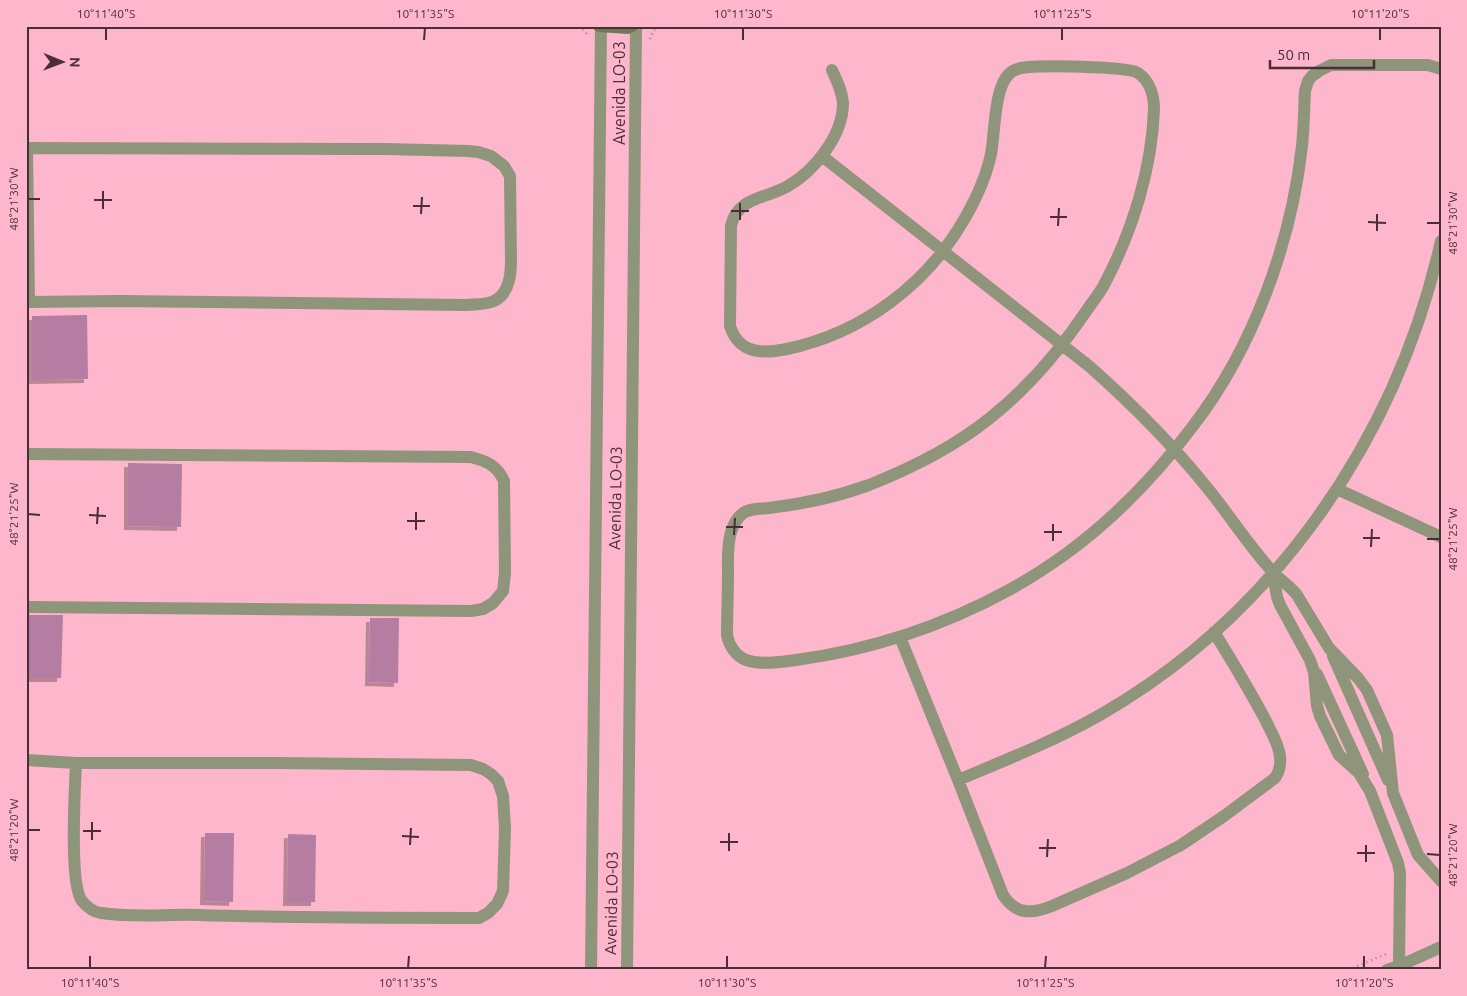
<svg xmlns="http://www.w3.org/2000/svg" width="1467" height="996" font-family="Ubuntu,sans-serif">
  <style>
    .building { fill: #b67da3; filter: url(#shadow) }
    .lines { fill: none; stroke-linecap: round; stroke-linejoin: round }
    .path { stroke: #ae7a8a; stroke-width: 2.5; stroke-dasharray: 1 4; stroke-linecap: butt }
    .minor { stroke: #8e957b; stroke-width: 12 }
    .tertiary { stroke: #8e957b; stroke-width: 12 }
    .secondary { stroke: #707a53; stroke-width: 12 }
    .ticks { fill: none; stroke: #4a2d36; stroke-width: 2 }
    .labels { text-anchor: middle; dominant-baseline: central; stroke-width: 4; stroke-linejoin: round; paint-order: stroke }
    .street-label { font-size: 16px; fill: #4a2d36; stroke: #fdb6cb }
    .neatline { fill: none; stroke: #4a2d36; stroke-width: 2 }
    .ticks-label { font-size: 12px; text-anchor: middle; fill: #4a2d36 }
  </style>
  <defs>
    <filter id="shadow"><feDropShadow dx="-4" dy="4" stdDeviation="0" flood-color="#0004"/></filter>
  </defs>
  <rect width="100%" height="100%" fill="#fdb6cb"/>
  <path class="building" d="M87 315 88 379 32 380V316Z
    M128 463 182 464 181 527 128 526Z
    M26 615H63L61 678H26Z
    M370 618H399L398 683 369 682Z
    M205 833H234L233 902 204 901Z
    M288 834 316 835 315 902H287Z"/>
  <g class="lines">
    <path class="path" d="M579 26 586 32 587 36
      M650 39 654 30 659 26
      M1348 970 1386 954"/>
    <path class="minor" d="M832 70C837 81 842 91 843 103 843 136 814 171 788 186 766 199 737 197 731 226L730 326C739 354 762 354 787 349 862 333 927 285 965 218 977 197 986 178 991 154 995 133 994 88 1009 74 1012 71 1016 69 1021 68 1036 65 1127 66 1138 73 1150 81 1154 96 1154 109 1152 168 1133 229 1106 281 1101 292 1093 301 1087 310 1060 350 1028 388 990 418 954 447 912 468 869 485 836 497 804 504 769 508 760 509 749 508 742 514 737 518 733 526 731 532 727 545 728 559 728 573 728 594 727 615 727 635 729 646 736 656 746 660 761 665 781 662 796 660 870 650 943 626 1009 590 1029 579 1049 566 1067 553 1116 517 1157 474 1193 426 1253 348 1291 244 1302 146 1304 128 1304 109 1305 91L1308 81 1312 76 1319 71 1331 65H1428L1441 69
      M26 148 385 149 468 151 478 152 491 156 504 166 510 176 511 262C511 276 509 294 494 301 486 305 475 304 466 305L119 301 26 302
      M27 148 29 302
      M822 156 1089 366C1132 404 1173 445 1209 490 1230 516 1249 546 1272 571 1280 580 1290 586 1297 595L1329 648 1358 678 1367 690 1387 735 1393 793 1418 855 1441 881
      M26 454 471 457C486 461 497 465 504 481L505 573 503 591 493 603 483 609 471 611 26 607
      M1337 489 1441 537
      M1273 573 1277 597 1280 605 1310 660 1314 672 1317 706 1320 716 1339 755 1359 773 1370 791 1398 863 1400 873 1399 966
      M900 637 958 780 1003 895C1016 915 1032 914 1052 906L1127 873 1181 845 1224 816 1275 778C1279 772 1281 765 1280 757 1279 744 1271 732 1266 721 1250 691 1232 661 1214 632
      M1333 656 1388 780
      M1317 674 1363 774
      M26 760 76 763H275L471 765 483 769 491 774 498 781 503 796 505 829 503 891 497 904 488 913 479 918C386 918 293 918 199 915 167 914 133 918 101 913 93 912 87 907 82 901 69 884 75 788 76 763
      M958 780C1006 760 1054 741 1100 715 1276 614 1397 437 1441 241
      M591 970 601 27
      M627 970 636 26"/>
    <path class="tertiary" d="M1387 970 1399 966 1441 947"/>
    <path class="secondary" d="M599 26 628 28 632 26"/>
  </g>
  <path class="ticks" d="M106 40V28M424 40 425 28M743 40V28M1062 40V28M1380 40V28M28 199H40M94 200H112M413 206H430M103 209V191M731 211H749M421 214 422 197M1050 217H1067M740 220V203M1368 222 1386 223M1427 223H1440M1058 226 1059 208M1377 231V214M28 514 40 515M89 515 106 516M407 521H425M97 524 98 507M726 527H743M416 530V512M1044 532H1062M734 535 735 518M1363 538H1380M1427 539H1440M1053 541V524M1371 547 1372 529M28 830H40M83 831H101M402 836 419 837M92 840V822M720 842H738M410 845 411 828M1039 848H1056M729 851V833M1357 853H1375M1427 854 1440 855M1047 857 1048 839M1366 862V845M90 968V956M408 968 409 956M727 968V956M1045 968 1046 956M1364 968V956"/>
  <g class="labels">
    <g class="street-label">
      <text transform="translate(619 93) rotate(-90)">Avenida LO-03</text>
      <text transform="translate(615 498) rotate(-89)">Avenida LO-03</text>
      <text transform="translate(611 903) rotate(-89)">Avenida LO-03</text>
    </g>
  </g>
  <rect width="1467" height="996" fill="none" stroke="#fdb6cb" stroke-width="55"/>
  <g transform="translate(62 62) rotate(91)" stroke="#fdb6cb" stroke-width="4" paint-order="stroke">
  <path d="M0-4L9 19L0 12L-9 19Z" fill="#4a2d36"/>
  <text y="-8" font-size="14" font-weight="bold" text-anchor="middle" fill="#4a2d36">N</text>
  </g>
  <path d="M1270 60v8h104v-8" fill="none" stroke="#4a2d36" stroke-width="2.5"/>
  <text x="1277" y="60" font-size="15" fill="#4a2d36" stroke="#fdb6cb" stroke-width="4" paint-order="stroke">50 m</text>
  <rect x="28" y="28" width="1412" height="940" class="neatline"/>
  <g class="ticks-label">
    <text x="106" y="18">10°11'40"S</text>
    <text x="425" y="18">10°11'35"S</text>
    <text x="743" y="18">10°11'30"S</text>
    <text x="1062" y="18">10°11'25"S</text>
    <text x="1380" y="18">10°11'20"S</text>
    <text transform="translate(14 199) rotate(-90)" y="4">48°21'30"W</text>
    <text transform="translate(1453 223) rotate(-90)" y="4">48°21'30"W</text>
    <text transform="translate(14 514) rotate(-90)" y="4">48°21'25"W</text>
    <text transform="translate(1453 539) rotate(-90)" y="4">48°21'25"W</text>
    <text transform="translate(14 830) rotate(-90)" y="4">48°21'20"W</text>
    <text transform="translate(1453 855) rotate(-90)" y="4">48°21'20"W</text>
    <text x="90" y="987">10°11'40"S</text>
    <text x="408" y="987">10°11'35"S</text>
    <text x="727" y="987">10°11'30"S</text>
    <text x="1045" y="987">10°11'25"S</text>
    <text x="1364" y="987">10°11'20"S</text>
  </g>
</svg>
